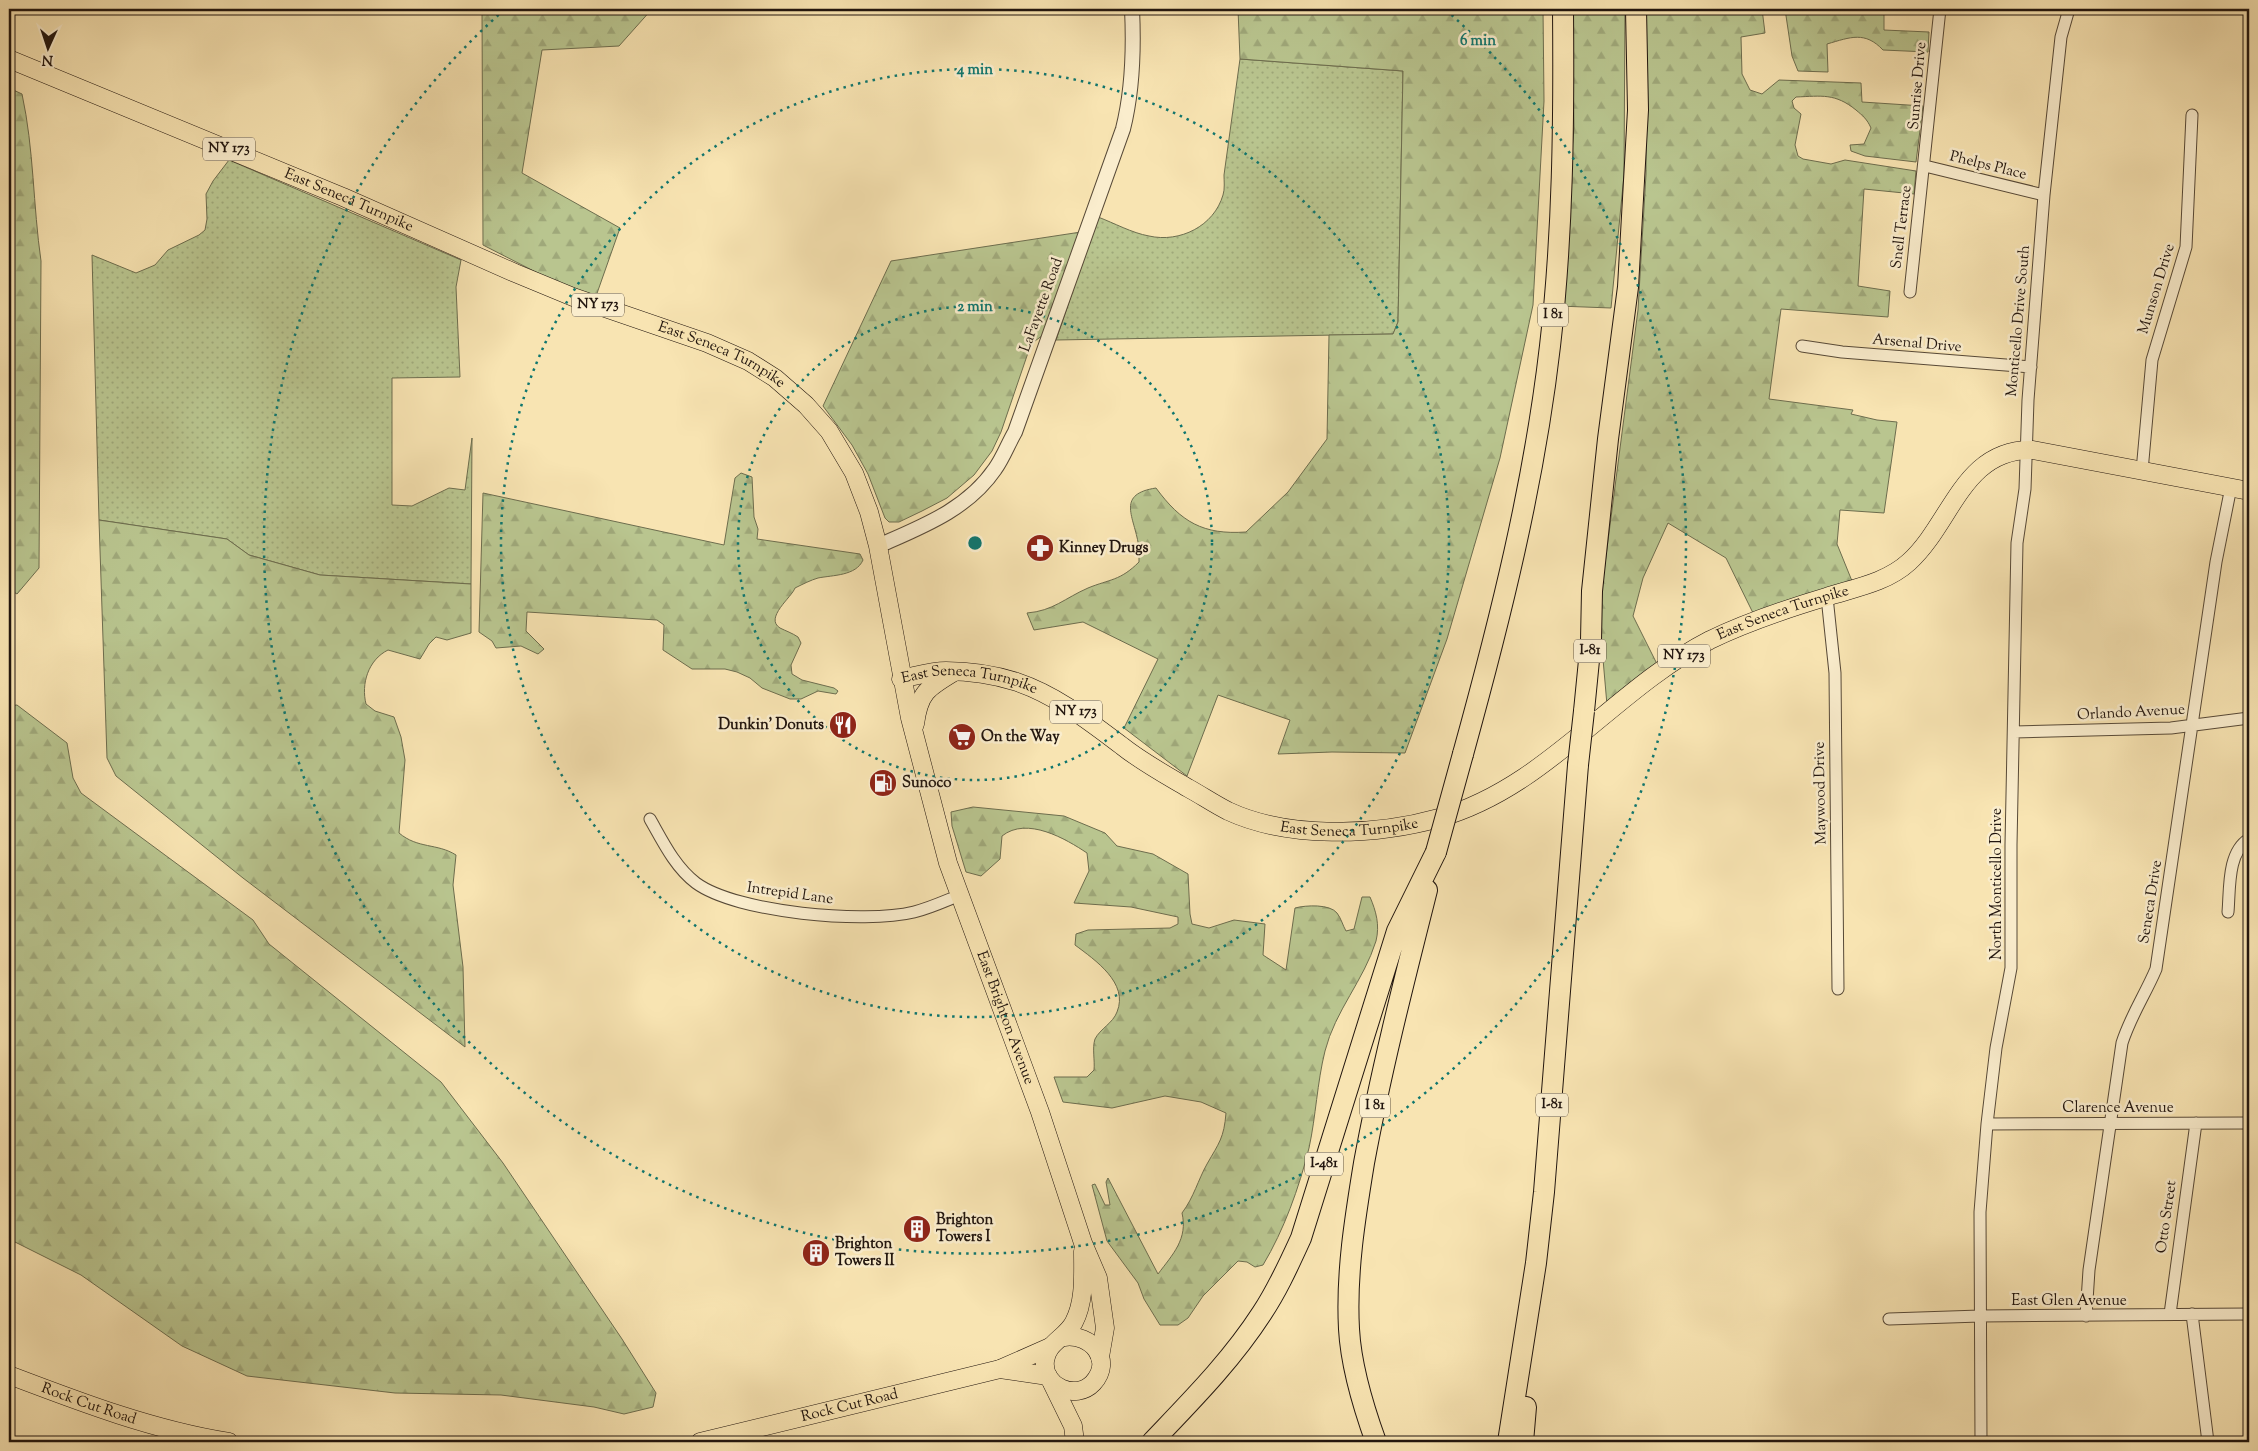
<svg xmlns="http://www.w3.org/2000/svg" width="2258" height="1451" font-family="'Sorts Mill Goudy',serif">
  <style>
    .grass { fill: url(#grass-dots); stroke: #6d6d4e }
    .forest { fill: url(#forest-firs); stroke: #6d6d4e }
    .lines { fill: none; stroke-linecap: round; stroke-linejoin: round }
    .minor-casing { stroke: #574937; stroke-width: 13 }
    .tertiary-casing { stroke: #574937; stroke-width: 16 }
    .primary-casing { stroke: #21150e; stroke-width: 19 }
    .motorway-casing { stroke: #21150e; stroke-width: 22 }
    .minor { stroke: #faedcd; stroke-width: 11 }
    .tertiary { stroke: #faedcd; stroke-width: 14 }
    .primary { stroke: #f8e4b2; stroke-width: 18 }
    .motorway { stroke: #f8e4b2; stroke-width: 20 }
    .motorway-bridge-casing { stroke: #21150e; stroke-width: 22; stroke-linecap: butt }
    .motorway-bridge { stroke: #f8e4b2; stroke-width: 20 }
    .ring { fill: none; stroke: #0f766e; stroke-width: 2.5; stroke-dasharray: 2.5 5 }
    .labels { text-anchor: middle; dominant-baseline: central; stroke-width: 5; stroke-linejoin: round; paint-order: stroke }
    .shield { fill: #faedcd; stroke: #625647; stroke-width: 1 }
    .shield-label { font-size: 14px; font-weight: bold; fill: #21150e }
    .street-label { font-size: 15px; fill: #21150e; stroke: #faedcd }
    .poi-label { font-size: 15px; font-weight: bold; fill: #21150e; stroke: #faedcd; text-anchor: start }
    .centre { fill: #0f766e; stroke: #faedcd; stroke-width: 2.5 }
    .ring-label { font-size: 15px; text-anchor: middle; font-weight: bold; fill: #0f766e; stroke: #faedcd; stroke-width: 5; stroke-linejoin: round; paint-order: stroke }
  </style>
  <defs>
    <pattern id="grass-dots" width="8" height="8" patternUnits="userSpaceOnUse" patternTransform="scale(1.25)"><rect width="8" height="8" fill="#b9c58f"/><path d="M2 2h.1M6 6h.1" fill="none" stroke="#9fa87a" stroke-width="1.8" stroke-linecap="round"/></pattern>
    <pattern id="forest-firs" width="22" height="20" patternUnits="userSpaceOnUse" patternTransform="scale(1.25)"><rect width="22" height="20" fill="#b9c58f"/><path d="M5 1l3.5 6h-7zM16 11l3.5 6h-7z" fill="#9fa87a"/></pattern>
  </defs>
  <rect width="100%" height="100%" fill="#f8e4b2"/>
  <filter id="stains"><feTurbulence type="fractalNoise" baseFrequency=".004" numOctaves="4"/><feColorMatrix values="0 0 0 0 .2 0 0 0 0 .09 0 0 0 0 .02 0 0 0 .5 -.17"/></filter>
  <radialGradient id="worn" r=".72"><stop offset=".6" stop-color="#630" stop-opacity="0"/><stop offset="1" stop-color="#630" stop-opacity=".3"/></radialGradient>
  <path class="grass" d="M1240 59 1403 71 1398 322 1393 334 1056 340 1098 217C1114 223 1132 233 1149 236 1180 243 1214 226 1223 195 1225 189 1224 181 1224 175Z
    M229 160 461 260 456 287 460 377 392 378V505L412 506 449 488 465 490 472 438 471 584 320 575 249 555 227 539 99 520 92 255 136 273 155 265 168 250 199 235 205 230 207 219 206 194 213 181Z"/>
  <path class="forest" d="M482 9H652L619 46 542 50 522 173 620 228 595 299 561 285 483 245Z
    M1238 9H1543L1544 101 1533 305 1500 458 1447 639 1405 753 1332 752 1278 754 1290 720 1218 695 1187 776 1124 728 1158 659 1083 622 1034 630 1027 613C1053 611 1065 598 1088 588 1110 579 1120 581 1139 562 1139 556 1139 548 1138 542 1133 515 1117 494 1156 488 1181 522 1203 535 1246 532L1288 492 1327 439 1329 335 1393 334 1398 322 1403 71 1240 59Z
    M1572 9H1625L1624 175 1611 308 1558 306 1574 128Z
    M1646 9H1762L1765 33 1741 37 1742 74 1750 90 1762 94 1779 80 1861 83 1862 102 1923 106 1916 162 1865 156 1851 151 1850 145 1864 144 1871 128C1867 119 1863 116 1856 110 1835 93 1822 96 1796 97L1792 101 1794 108 1801 114 1795 145 1798 156 1803 159 1831 164 1845 160 1916 171 1914 194 1864 189 1858 286 1890 291 1888 317 1781 309 1769 399 1853 410 1851 414 1877 420 1897 422 1884 513 1840 510 1837 544 1852 581 1753 613 1726 558 1668 523 1643 578 1633 616 1657 664 1607 705 1603 659 1593 656 1638 310 1646 174Z
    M1785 9H1884V30L1929 32 1928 52 1883 50C1865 31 1851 37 1827 44L1828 72 1798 71 1792 56Z
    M9 88 22 94C34 149 33 206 41 261L39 568 17 594 9 589Z
    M1081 232 1043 335 1031 344 1001 432 992 451 974 475 947 498 922 511 899 522H889L885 518 868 474 852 445 823 406 891 261Z
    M741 473 752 477 754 517 758 529 757 539 860 554 863 560C856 576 833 575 818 578 811 580 803 584 795 588 792 597 764 618 780 628 786 631 792 633 798 637L801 643 791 665 792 674 802 680 834 688 838 691 836 694 818 691 801 699H790L762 688 750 678 737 672 725 669H692L663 650 664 625 657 620 527 612 526 631 544 649 538 654 521 646 496 648 492 641 479 632 483 493 724 545 735 478Z
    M99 520 227 539 249 555 320 575 471 584V633L447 640 436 637 429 644 420 659 388 650C368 660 361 684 366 704L375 711 394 717 401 737 405 760 399 833C418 849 437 843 456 855L453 885 463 967 465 1047 243 878 116 776 107 758Z
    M17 705 67 743 73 778 81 793 253 920 269 944 441 1082 503 1163 622 1339 656 1393 653 1407 624 1414 594 1407 501 1395 395 1393 247 1376 182 1346 81 1275 9 1239V706Z
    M973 807 1064 816 1105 833 1117 846 1153 854 1188 874 1190 914 1192 924 1209 928 1234 920 1265 924 1263 955 1286 970 1295 908C1306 905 1330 904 1337 913 1341 918 1343 926 1346 931L1354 929 1362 897H1370C1376 911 1380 925 1376 941 1364 980 1335 1011 1325 1051 1317 1083 1316 1116 1309 1148 1299 1188 1284 1230 1263 1265L1255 1267 1247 1262 1238 1261 1203 1296 1188 1318 1178 1325H1160L1144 1299 1138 1283 1107 1241 1092 1185 1095 1184 1105 1205H1110L1106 1182 1108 1178 1158 1274C1173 1254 1188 1239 1182 1213 1194 1197 1198 1180 1207 1164 1219 1143 1224 1138 1226 1113L1201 1102 1165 1096 1112 1108 1063 1102 1054 1077H1087L1094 1070C1095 1060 1092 1048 1095 1039 1100 1029 1113 1023 1117 1012 1129 983 1095 960 1075 945L1076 934 1088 930 1170 928 1178 924V917L1131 907 1074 903 1089 871 1087 853C1066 839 1027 816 1002 836L1000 859 981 876 966 872 952 826 951 812Z"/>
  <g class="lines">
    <defs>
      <path id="minor" d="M1925 166 2044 195
        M1910 292 1940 9
        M1802 346 1842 352 2031 367
        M2142 471 2152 360 2186 247 2192 115
        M1827 597 1835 673 1838 989
        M2014 732 2171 728 2249 718
        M650 819C663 842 675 867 696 883 737 913 865 924 914 912 930 908 945 901 960 895
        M2228 912C2230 890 2227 852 2249 839
        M1987 1124 2249 1123
        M2170 1314 2196 1123
        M2192 1314 2208 1442
        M2086 1316 2089 1270 2122 1043C2131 1015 2145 995 2156 969L2216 562 2231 487
        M1889 1319 1980 1316 2249 1314
        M1981 1442 1980 1212 1987 1124 1996 1048 2011 968V845L2017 543 2025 489 2028 400 2044 195 2061 37 2069 9"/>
      <path id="tertiary" d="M878 546C921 527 967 510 995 469 1003 458 1008 444 1015 432L1123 129C1133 89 1134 50 1132 9"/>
      <g id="primary">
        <path id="s1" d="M9 59 343 197 515 273 573 297 707 343 748 361 775 378 806 405 829 431 854 473 869 512 878 546 910 718 948 863 1040 1112 1083 1243 1098 1278 1105 1328 1100 1357"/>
        <path id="s2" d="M901 679C916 676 931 671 946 671 969 671 995 675 1017 682 1056 695 1090 722 1122 746 1142 762 1166 775 1188 788 1201 795 1214 804 1228 811 1288 839 1375 836 1439 818 1546 788 1613 690 1710 640 1747 622 1786 609 1826 597 1854 588 1886 583 1909 562 1952 523 1963 448 2033 450L2249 491"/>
        <path d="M915 724C919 693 927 688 954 672"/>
        <path d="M1064 1337C1091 1333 1114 1360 1093 1383 1076 1401 1042 1387 1045 1361 1047 1342 1066 1338 1074 1322 1085 1301 1083 1274 1083 1251"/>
        <path d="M1000 1369 1048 1376"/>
        <path id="s3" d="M9 1375C80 1402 153 1430 229 1442"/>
        <path d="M1052 1383 1073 1426 1075 1442"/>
        <path id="s4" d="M700 1442 1000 1369 1050 1347"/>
      </g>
      <path id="motorway" d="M1584 711 1591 640 1592 591 1608 439 1628 287 1638 110 1636 9
        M1463 754C1500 620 1534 485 1550 346 1563 234 1564 121 1563 9
        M1152 1442C1191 1401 1231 1361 1262 1313 1278 1289 1289 1264 1301 1238L1397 931 1436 852
        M1376 1442C1363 1406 1351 1367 1349 1329 1346 1273 1355 1218 1364 1163 1381 1071 1404 981 1427 890
        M1508 1442 1536 1263 1544 1192 1578 765
        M1523 1442 1526 1407"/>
    </defs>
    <use href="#minor" class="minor-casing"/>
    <use href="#tertiary" class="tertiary-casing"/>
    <use href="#primary" class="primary-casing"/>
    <use href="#motorway" class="motorway-casing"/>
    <use href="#minor" class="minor"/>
    <use href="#tertiary" class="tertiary"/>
    <use href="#primary" class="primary"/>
    <use href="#motorway" class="motorway"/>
    <defs>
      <path id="motorway-bridge" d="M1578 765 1584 711
        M1436 852 1463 754"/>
    </defs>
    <use href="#motorway-bridge" class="motorway-bridge-casing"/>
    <use href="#motorway-bridge" class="motorway-bridge"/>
  </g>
  <g class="ring">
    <circle cx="975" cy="543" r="237"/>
    <circle cx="975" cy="543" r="474"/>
    <path d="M1446 10A711 711 0 1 1 504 10"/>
  </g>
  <defs>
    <symbol id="pharmacy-disc" viewBox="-11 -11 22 22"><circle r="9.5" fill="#8f2418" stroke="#faedcd"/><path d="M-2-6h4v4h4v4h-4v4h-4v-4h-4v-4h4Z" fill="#fff"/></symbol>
    <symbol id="restaurant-disc" viewBox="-11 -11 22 22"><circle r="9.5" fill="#8f2418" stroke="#faedcd"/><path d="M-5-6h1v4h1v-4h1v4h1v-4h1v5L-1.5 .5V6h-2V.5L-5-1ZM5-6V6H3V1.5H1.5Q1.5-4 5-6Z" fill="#fff"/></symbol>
    <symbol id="supermarket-disc" viewBox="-11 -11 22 22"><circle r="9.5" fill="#8f2418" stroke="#faedcd"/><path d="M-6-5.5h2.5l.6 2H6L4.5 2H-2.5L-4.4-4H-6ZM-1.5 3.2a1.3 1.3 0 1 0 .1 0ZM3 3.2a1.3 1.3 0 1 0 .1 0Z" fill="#fff"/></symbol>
    <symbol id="fuel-disc" viewBox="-11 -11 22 22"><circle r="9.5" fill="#8f2418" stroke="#faedcd"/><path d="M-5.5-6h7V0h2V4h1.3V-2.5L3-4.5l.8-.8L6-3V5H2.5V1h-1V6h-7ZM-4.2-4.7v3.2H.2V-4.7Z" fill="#fff"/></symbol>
    <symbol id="building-disc" viewBox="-11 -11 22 22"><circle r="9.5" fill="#8f2418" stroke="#faedcd"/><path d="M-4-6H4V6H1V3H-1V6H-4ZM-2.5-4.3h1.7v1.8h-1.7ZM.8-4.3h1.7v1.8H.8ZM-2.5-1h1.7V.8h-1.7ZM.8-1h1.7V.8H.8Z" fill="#fff"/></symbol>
  </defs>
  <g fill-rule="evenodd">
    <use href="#pharmacy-disc" x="1024" y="532" width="32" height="32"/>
    <use href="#restaurant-disc" x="827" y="709" width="32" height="32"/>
    <use href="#supermarket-disc" x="946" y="721" width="32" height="32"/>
    <use href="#fuel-disc" x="867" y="767" width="32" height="32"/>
    <use href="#building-disc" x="901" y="1213" width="32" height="32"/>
    <use href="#building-disc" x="800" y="1237" width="32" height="32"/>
  </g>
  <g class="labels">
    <g class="shield">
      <rect x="203" y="137.5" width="52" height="23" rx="4"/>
      <rect x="572" y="293.5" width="52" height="23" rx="4"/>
      <rect x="1538" y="303.5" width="30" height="23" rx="4"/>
      <rect x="1574" y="639.5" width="32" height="23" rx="4"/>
      <rect x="1658" y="644.5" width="52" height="23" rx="4"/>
      <rect x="1050" y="700.5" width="52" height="23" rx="4"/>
      <rect x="1536" y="1093.5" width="32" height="23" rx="4"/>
      <rect x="1360" y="1094.5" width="30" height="23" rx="4"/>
      <rect x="1305" y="1152.5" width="38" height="23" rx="4"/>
    </g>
    <g class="shield-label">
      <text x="229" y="149">NY 173</text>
      <text x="598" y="305">NY 173</text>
      <text x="1553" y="315">I 81</text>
      <text x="1590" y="651">I-81</text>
      <text x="1684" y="656">NY 173</text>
      <text x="1076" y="712">NY 173</text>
      <text x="1552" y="1105">I-81</text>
      <text x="1375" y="1106">I 81</text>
      <text x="1324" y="1164">I-481</text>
    </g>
    <g class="street-label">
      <text transform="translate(1918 86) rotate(-85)">Sunrise Drive</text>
      <text transform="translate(1988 166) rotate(14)">Phelps Place</text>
      <text stroke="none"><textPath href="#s1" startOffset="368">East Seneca Turnpike</textPath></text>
      <text transform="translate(1902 227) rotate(-83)">Snell Terrace</text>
      <text transform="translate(2157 289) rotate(-73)">Munson Drive</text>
      <text transform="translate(1042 305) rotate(-70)">LaFayette Road</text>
      <text transform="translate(2019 321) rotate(-85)">Monticello Drive South</text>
      <text transform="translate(1917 344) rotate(5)">Arsenal Drive</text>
      <text stroke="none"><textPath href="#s1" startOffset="772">East Seneca Turnpike</textPath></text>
      <text stroke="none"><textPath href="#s2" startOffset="985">East Seneca Turnpike</textPath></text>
      <text stroke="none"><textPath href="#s2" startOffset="70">East Seneca Turnpike</textPath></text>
      <text transform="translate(2131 713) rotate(-3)">Orlando Avenue</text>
      <text transform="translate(1821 793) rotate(-91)">Maywood Drive</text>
      <text stroke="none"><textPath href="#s2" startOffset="490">East Seneca Turnpike</textPath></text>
      <text transform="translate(1997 884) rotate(-90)">North Monticello Drive</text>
      <text transform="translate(790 894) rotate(8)">Intrepid Lane</text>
      <text transform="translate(2151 902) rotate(-81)">Seneca Drive</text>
      <text stroke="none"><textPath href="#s1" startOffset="1522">East Brighton Avenue</textPath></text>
      <text x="2118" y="1108">Clarence Avenue</text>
      <text transform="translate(2167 1217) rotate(-82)">Otto Street</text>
      <text x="2069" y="1301">East Glen Avenue</text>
      <text stroke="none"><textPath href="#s3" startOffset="85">Rock Cut Road</textPath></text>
      <text stroke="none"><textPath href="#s4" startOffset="154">Rock Cut Road</textPath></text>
    </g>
    <g class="poi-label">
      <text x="1059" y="548">Kinney Drugs</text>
      <text x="824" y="725" text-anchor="end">Dunkin' Donuts</text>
      <text x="981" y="737">On the Way</text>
      <text x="902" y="783">Sunoco</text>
      <text x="936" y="1220">Brighton<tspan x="936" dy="17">Towers I</tspan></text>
      <text x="835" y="1244">Brighton<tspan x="835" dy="17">Towers II</tspan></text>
    </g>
  </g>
  <circle cx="975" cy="543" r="8" class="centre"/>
  <g class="ring-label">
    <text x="1478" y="45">6 min</text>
    <text x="975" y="74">4 min</text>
    <text x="975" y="311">2 min</text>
  </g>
  <rect width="2258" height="1451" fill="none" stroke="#f8e4b2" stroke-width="30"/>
  <rect x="10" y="10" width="2238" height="1431" fill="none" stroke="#21150e" stroke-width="2.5"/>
  <rect x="15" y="15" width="2228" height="1421" fill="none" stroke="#21150e"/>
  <g transform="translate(48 48) rotate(183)" stroke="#faedcd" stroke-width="4" paint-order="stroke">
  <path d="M0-4L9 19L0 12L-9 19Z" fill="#21150e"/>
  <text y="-8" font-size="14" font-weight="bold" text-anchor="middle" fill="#21150e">N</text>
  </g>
  <rect width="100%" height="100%" filter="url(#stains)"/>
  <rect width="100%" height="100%" fill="url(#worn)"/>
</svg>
